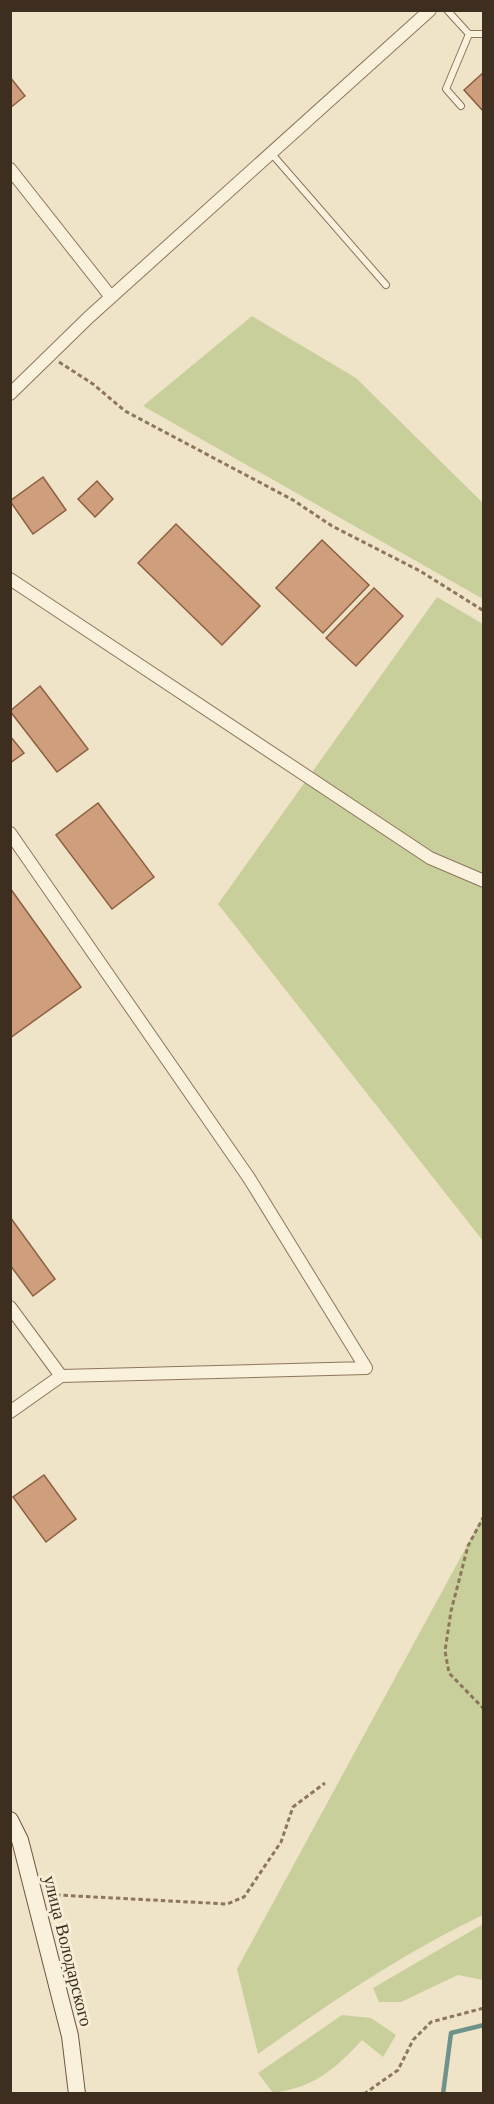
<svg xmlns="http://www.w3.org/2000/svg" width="494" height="2104" font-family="'Libre Baskerville',serif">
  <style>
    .green { fill: #c9cf9b }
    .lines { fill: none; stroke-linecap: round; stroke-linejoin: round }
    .stream { stroke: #6f938a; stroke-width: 4.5 }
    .building { fill: #cf9f7d; stroke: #8d5f41; stroke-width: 1.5 }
    .service-casing { stroke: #8d765c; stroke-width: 8 }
    .minor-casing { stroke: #8d765c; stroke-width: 14 }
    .secondary-casing { stroke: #6f573f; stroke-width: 18 }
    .path { stroke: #8d765c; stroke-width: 3; stroke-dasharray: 4.5 3; stroke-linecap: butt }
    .service { stroke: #faf1dc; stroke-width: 6 }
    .minor { stroke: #faf1dc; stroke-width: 12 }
    .secondary { stroke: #faf1dc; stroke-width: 16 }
    .labels { text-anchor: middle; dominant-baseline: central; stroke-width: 6; stroke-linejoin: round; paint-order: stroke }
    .street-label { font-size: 18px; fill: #3d2e20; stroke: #f7eed8 }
  </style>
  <rect width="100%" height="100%" fill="#f0e4c8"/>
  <path class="green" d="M252 316 356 378 483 503V599L143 406Z
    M437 597 483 624V1241L218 904Z
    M483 1516V1915C403 1953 331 2002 258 2054L237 1969Z
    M483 1924V1980L458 1975 401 2002H379L373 1988Z
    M342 2015 371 2018 396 2035 383 2057 362 2040C334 2070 315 2087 273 2093L258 2073Z"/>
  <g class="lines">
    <path class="stream" d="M443 2094 451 2033 484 2025"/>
  </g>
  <path class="building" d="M484 72V112L464 90Z
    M10 77 25 96 10 108Z
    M43 477 66 510 33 534 10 501Z
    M97 481 113 499 95 517 78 499Z
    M176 524 260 606 222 645 138 563Z
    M322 540 369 585 323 633 276 588Z
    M374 588 403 616 356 666 326 638Z
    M40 686 88 749 57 772 10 711Z
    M10 736 24 753 10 763Z
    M98 803 154 877 112 909 56 835Z
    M10 888 81 987 10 1038Z
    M10 1217 55 1279 33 1296 10 1265Z
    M44 1475 76 1519 46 1542 13 1497Z"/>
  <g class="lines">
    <defs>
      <path id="service" d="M447 10 469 34 446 89 461 106
        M469 34H484
        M271 153 386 285"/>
      <path id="minor" d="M10 169 111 297
        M10 394 89 317 430 10
        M10 579 430 858 484 881
        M10 833 249 1178 366 1368 61 1376 10 1412
        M10 1307 61 1376"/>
      <path id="secondary" d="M10 1820 20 1840 70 2036 77 2094"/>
    </defs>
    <use href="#service" class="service-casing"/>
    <use href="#minor" class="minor-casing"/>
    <use href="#secondary" class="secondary-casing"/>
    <path class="path" d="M59 362 93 384 125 411 293 500 332 526 420 571 484 611
      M484 1516 468 1546 451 1611 445 1651 449 1673 484 1709
      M49 1898 57 1895 227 1904 244 1897 281 1842 293 1807 325 1783
      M364 2094 398 2070 413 2040 431 2022 484 2008"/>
    <use href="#service" class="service"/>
    <use href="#minor" class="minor"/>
    <use href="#secondary" class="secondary"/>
  </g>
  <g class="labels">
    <g class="street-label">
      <text transform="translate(68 1951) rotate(76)">улица Володарского</text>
    </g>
  </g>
  <rect width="494" height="2104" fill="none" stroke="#3d2e20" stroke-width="24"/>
</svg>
